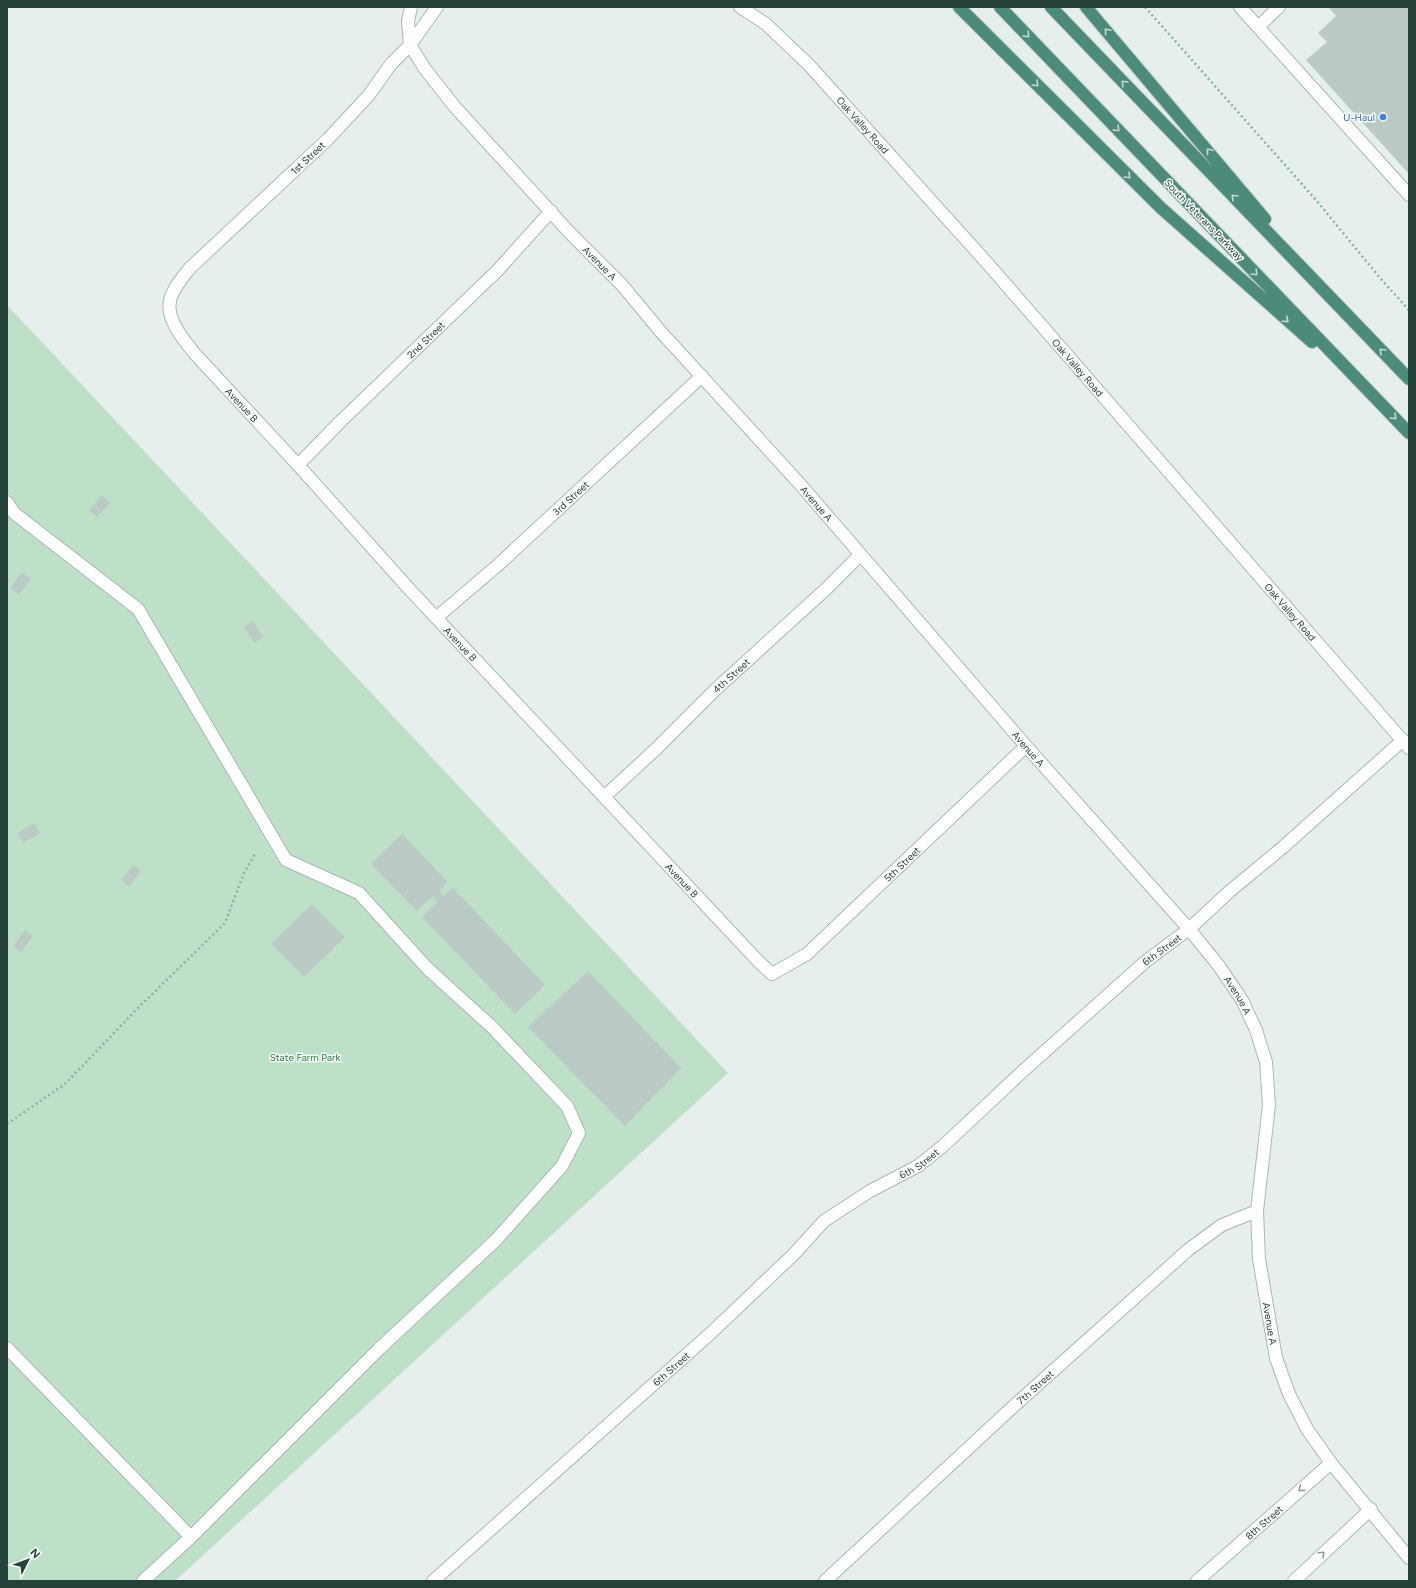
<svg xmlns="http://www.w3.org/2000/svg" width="1416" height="1588" font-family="Figtree,sans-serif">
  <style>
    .green { fill: #bfe0c8 }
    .building { fill: #bbcac4 }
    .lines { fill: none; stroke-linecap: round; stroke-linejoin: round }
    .service-casing { stroke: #a8b8b2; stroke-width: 14 }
    .minor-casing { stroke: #a8b8b2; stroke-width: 14 }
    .trunk-casing { stroke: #c2cac8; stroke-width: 14 }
    .path { stroke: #86b3a5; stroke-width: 2.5; stroke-dasharray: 2 3; stroke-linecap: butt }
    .service { stroke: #fff; stroke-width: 12 }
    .minor { stroke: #fff; stroke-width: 12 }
    .trunk { stroke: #4c8a7c; stroke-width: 12 }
    .oneway { stroke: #c4d9d4 }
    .oneway2 { stroke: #92a09c }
    .shop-dot { fill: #3f7fe0; stroke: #f7fbf9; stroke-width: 1.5 }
    .labels { text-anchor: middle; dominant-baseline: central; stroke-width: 3; stroke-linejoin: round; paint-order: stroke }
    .shop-label { font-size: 10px; fill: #366cbe; stroke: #f7fbf9; text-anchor: end }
    .street-label { font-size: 10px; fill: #24423a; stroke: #f7fbf9 }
    .park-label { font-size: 10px; fill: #2d7a4b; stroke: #f7fbf9 }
  </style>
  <rect width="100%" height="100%" fill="#e6efeb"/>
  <path class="green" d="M7 305 728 1073 175 1581H7Z"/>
  <path class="building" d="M1328 7H1409V174L1306 60 1327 42 1318 33 1336 16Z
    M102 495 110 503 97 517 89 510Z
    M22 572 31 579 19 595 10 588Z
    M253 621 263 637 254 643 244 627Z
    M34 823 40 833 23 843 17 833Z
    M402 834 448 882 439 891 444 896 453 888 545 985 515 1014 422 917 438 902 433 896 417 911 371 864Z
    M133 865 141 871 129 887 121 880Z
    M312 904 345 937 304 977 271 944Z
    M25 930 33 936 21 952 13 946Z
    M588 971 681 1068 625 1126 528 1027Z"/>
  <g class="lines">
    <defs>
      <path id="service" d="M1240 7 1258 27
        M1279 7 1258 27 1409 195
        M7 502 14 513 138 609 286 860 359 893 428 969 492 1027 567 1106 579 1133 562 1166 496 1240 379 1349 191 1537 143 1581
        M7 1348 191 1537"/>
      <g id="minor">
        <path id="s1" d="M411 7 408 21 410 45 425 69 455 107 569 232 622 285 661 332 799 483 1026 746 1189 929 1219 966 1242 1000 1256 1030 1266 1062 1269 1105 1257 1211 1259 1259 1276 1358 1289 1394 1307 1429 1331 1463 1409 1558"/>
        <path id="s2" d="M437 7 410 45 391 64 369 95 328 139 190 268C183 277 172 289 170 301 166 320 184 340 195 354L298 465 411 591 758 961 772 974 807 954 1026 746"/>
        <path id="s3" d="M740 7 766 24 809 65 988 264 1409 748"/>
        <path id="s4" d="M298 465 340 422 497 271 551 211"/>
        <path id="s5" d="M437 617 498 565 702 376"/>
        <path id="s6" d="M604 797 656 749 715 690 826 589 860 555"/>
        <path id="s7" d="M433 1581 712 1332 795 1253 824 1221 870 1191 918 1166 943 1146 1023 1071 1146 961 1189 929 1230 891 1282 848 1403 740"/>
        <path id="s8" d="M825 1581 1016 1404 1188 1250 1222 1225 1257 1211"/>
        <path id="s9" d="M1197 1581 1331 1463"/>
        <path d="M1294 1581 1371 1509"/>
      </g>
      <path id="trunk" d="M959 7 1161 208 1312 342
        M1000 7 1409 433
        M1051 7 1409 379
        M1086 7 1265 219"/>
    </defs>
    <use href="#service" class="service-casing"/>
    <use href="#minor" class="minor-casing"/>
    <use href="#trunk" class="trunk-casing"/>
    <path class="path" d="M1145 7 1316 200 1380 278 1409 310
      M7 1124 65 1084 137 1009 225 923 244 873 256 852"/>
    <use href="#service" class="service"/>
    <use href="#minor" class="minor"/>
    <use href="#trunk" class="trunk"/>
  </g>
  <defs><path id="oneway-chevron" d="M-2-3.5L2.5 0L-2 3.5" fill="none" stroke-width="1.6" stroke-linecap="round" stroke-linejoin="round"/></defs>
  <g class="oneway">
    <use href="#oneway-chevron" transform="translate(1107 31) rotate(-131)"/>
    <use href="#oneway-chevron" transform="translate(1027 35) rotate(46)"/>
    <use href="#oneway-chevron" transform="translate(1124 83) rotate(-134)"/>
    <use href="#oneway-chevron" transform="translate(1036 84) rotate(45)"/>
    <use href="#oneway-chevron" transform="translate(1117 129) rotate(46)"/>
    <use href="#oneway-chevron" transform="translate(1209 151) rotate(-130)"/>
    <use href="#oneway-chevron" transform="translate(1128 176) rotate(45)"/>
    <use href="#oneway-chevron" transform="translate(1234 197) rotate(-134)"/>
    <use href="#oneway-chevron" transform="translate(1255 273) rotate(46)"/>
    <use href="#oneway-chevron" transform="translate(1286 320) rotate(42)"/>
    <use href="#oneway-chevron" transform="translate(1382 351) rotate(-134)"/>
    <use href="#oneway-chevron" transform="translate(1394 417) rotate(46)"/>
  </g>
  <g class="oneway2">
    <use href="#oneway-chevron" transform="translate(1301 1489) rotate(139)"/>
    <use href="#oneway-chevron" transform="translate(1322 1554) rotate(-43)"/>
  </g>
  <circle class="shop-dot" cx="1383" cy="117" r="4"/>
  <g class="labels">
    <g class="shop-label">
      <text x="1375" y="117">U-Haul</text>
    </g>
    <g class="street-label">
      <text stroke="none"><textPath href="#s3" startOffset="171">Oak Valley Road</textPath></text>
      <text transform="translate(308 158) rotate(-43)">1st Street</text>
      <text transform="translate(1204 220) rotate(46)">South Veterans Parkway</text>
      <text stroke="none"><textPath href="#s1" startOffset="328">Avenue A</textPath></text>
      <text stroke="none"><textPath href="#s4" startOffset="179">2nd Street</textPath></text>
      <text stroke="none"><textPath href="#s3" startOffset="495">Oak Valley Road</textPath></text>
      <text stroke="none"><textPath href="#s2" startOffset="529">Avenue B</textPath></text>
      <text stroke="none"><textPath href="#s5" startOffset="179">3rd Street</textPath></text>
      <text stroke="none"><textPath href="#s1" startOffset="652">Avenue A</textPath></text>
      <text stroke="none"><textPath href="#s3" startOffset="819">Oak Valley Road</textPath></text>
      <text stroke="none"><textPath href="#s2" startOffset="853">Avenue B</textPath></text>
      <text stroke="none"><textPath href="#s6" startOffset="176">4th Street</textPath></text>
      <text stroke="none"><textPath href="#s1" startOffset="976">Avenue A</textPath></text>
      <text stroke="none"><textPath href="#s2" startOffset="1478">5th Street</textPath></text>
      <text stroke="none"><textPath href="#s2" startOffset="1177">Avenue B</textPath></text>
      <text stroke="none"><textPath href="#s7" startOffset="967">6th Street</textPath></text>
      <text stroke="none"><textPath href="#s1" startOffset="1300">Avenue A</textPath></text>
      <text stroke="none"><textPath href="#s7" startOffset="643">6th Street</textPath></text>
      <text stroke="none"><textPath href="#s1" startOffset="1636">Avenue A</textPath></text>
      <text stroke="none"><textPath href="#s7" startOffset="319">6th Street</textPath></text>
      <text stroke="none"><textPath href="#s8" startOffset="286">7th Street</textPath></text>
      <text stroke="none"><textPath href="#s9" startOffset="89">8th Street</textPath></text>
    </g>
    <g class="park-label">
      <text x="305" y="1057">State Farm Park</text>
    </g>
  </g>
  <rect width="1416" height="1588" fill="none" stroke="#24423a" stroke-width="16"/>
  <g transform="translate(28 1560) rotate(48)" stroke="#f7fbf9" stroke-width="3" paint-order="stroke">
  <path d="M0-3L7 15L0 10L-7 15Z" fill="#24423a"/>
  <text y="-6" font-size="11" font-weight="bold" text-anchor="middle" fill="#24423a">N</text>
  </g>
</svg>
